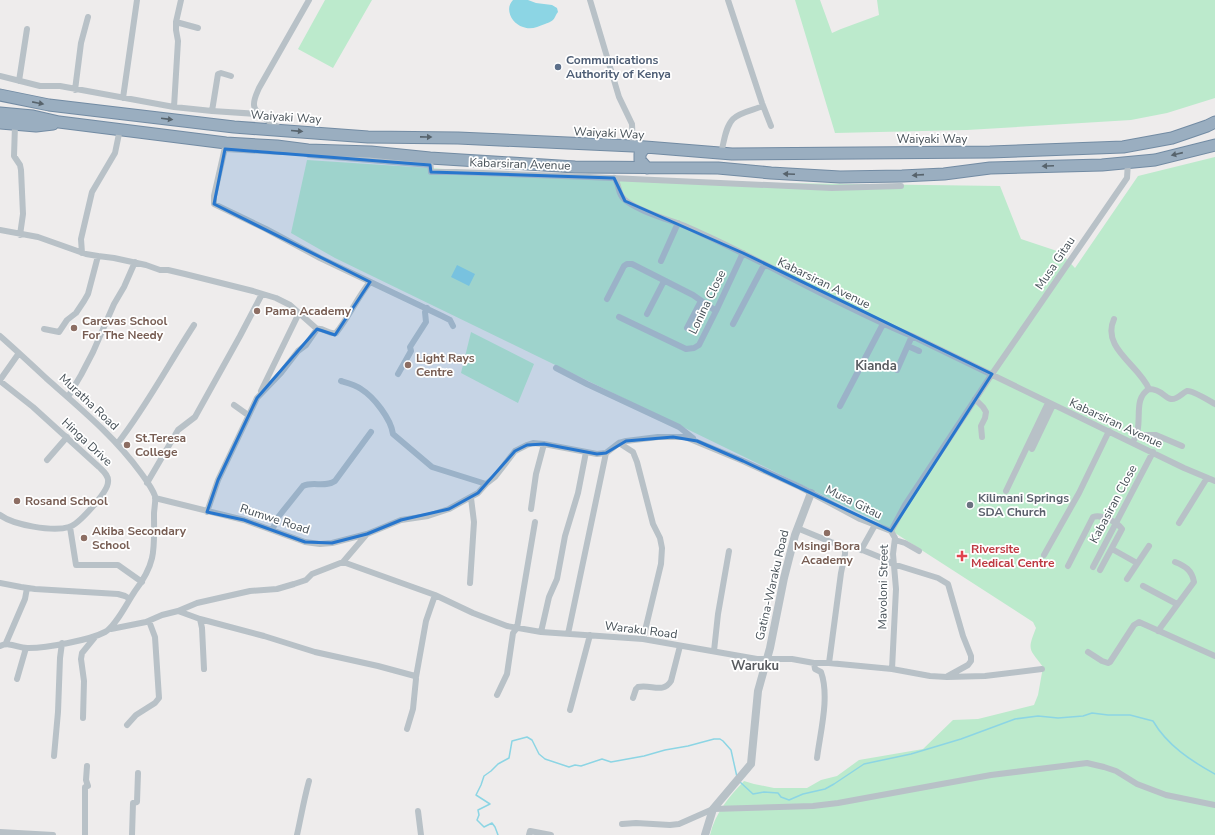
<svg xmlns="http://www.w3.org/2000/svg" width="1215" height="835" font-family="'Nunito Sans',sans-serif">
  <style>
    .green { fill: #bceacc }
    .water { fill: #8cd5e4 }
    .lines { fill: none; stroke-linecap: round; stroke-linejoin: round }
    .stream { stroke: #8cd5e4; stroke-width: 1.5 }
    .trunk-casing { stroke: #728ba3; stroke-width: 13 }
    .minor { stroke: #b8c1c7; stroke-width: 6 }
    .tertiary { stroke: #b8c1c7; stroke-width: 8 }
    .trunk { stroke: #9aaec0; stroke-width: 11 }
    .oneway { fill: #57636c }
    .marked { fill: #2776cd; fill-opacity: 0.2; stroke: #2776cd; stroke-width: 3; stroke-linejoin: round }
    .service-dot { fill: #5c6f8a; stroke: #fff; stroke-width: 1.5 }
    .education-dot { fill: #8d6e63; stroke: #fff; stroke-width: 1.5 }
    .worship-dot { fill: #6b7280; stroke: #fff; stroke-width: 1.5 }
    .health-dot { fill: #e0444e; stroke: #fff; stroke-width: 1.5 }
    .labels { text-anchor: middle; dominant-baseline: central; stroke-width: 3.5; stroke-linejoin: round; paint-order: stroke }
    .service-label { font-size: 12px; font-weight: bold; fill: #4e5e75; stroke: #fff; text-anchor: start }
    .street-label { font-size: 12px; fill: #465057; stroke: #fff }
    .education-label { font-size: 12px; font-weight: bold; fill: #785e54; stroke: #fff; text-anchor: start }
    .worship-label { font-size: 12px; font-weight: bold; fill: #5b616d; stroke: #fff; text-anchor: start }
    .health-label { font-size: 12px; font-weight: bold; fill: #be3a42; stroke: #fff; text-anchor: start }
    .neighbourhood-label { font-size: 13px; font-weight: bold; fill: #595c60; stroke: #fff }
  </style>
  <rect width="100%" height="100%" fill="#eeecec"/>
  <path class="green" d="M325 0H372L333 68 298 49Z
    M795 0H820L832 33 841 29 879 15 877 0H1215V98L1167 113 1131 120 967 130 835 133Z
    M1215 157V835H710C715 813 729 797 744 781L754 784 774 788H807L821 780 837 776 859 760 923 749 953 720 978 719 1034 705 1038 695 1043 667C1029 648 1027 651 1036 628L1033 622 878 522 335 258 291 233 307 160 629 181 1000 186 1021 239 1060 252 1075 268 1138 176Z
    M471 332 534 364 518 403 461 373Z"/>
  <path class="water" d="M513 0H528L536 3 552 5 557 8 558 12C556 14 555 18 553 20 551 22 547 23 545 24 537 27 531 30 523 27 512 24 504 9 513 0Z
    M457 265 475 274 469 286 451 277Z"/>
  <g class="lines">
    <path class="stream" d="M740 782 753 794 764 792 778 793 781 797 789 800 803 794 825 789 834 784 864 764 911 754 961 739 1015 719 1038 716 1058 718 1083 716 1092 713 1108 715H1130L1153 721C1167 745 1191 761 1215 774
      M498 835 495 827 492 823 484 827 477 820 479 815 478 810 490 804 476 795 481 785 484 776 491 771 498 764 509 758 512 741 527 737 532 740 539 754 545 759 569 767 575 765 581 766 602 759 611 762 644 756 665 750 688 746 714 739H720L723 741 731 750 737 777"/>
    <defs>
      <path id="trunk" d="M0 95 49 105 234 127 368 137 458 138 633 146 732 154 990 152 1123 147 1172 138 1207 126 1215 122
        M0 113 33 116 59 122 226 143 277 146 308 150 371 152 430 158 575 167 718 168 771 173 840 177 902 176 944 174 990 168 1102 165 1155 160 1215 145
        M0 123 36 126 53 124
        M645 147 640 154V160L647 168"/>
    </defs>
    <use href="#trunk" class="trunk-casing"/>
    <path class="minor" d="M590 0 619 97 632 124 633 146
      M728 0 762 103 771 126
      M176 22 181 0
      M0 76 40 86H60L174 107 212 111 258 114
      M19 81 27 29
      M75 90 81 43 88 17
      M123 98 137 0
      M174 107 178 41 176 30V22L198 28
      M212 111 218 74 221 73 231 76
      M15 125 14 156 20 165 21 170 23 214 20 235
      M279 128C272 123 253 113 254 104 254 98 257 93 259 88L309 0
      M226 143 214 196V204L266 229 320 258 442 316 450 320 453 326
      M225 149 280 152
      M721 153C724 143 725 127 733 119 740 112 754 110 763 106
      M309 155 430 165
      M430 158 431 172H456L589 177 832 188 901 186
      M614 178C620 184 617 193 624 199 634 209 663 218 677 223 687 226 697 232 707 236 776 268 842 307 912 336L1184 468 1215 481
      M0 230 38 237 86 254 98 256 114 258 146 265 160 270H168L185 274 253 291 276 298 290 305 317 329
      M82 253 81 239 92 192 115 153 120 129
      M661 261 678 223
      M607 299 624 266 627 264H632L693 295 716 311
      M647 314 664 281
      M619 317 686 349 694 348 699 345 716 311 743 253
      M1114 319C1101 348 1139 365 1149 389
      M733 324 764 265
      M687 328 701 301
      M44 329 59 332 67 320 76 313 84 301 88 294 98 256
      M0 336C16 350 32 365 47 379 80 408 115 437 141 473 146 480 152 488 155 496 156 501 154 509 154 514 154 548 157 562 135 591 128 601 116 626 105 632 90 640 47 648 29 648 18 649 11 641 0 646
      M908 346 919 351
      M556 368 587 384 679 427 693 438
      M897 370 912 336
      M398 374 411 351 410 347 426 322 425 312 427 308
      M0 380 19 353
      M0 381 33 407 99 467C103 471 109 475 108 482 108 492 78 525 69 527 53 532 13 525 0 515
      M341 381C348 383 356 385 361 389 374 397 391 419 393 434L432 467 486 484
      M261 391 299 313
      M68 397 81 375 93 352 114 304 124 287 135 262
      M975 399 983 407 986 412 985 418 981 426 982 437
      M234 405 248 415
      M840 406 883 324
      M1137 435H1156L1182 446
      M1133 442C1145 424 1131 400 1149 389 1162 389 1164 398 1171 399 1177 400 1182 393 1187 391 1192 390 1210 401 1215 404
      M619 443 633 452 637 462 653 524 660 538 662 548 661 564 643 639
      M117 444C146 407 168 365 194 325
      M1032 449 1053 405
      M47 460 67 437
      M147 483 178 430 195 417 240 336 262 294
      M1006 491 1048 403
      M155 498 244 520 305 542 320 544 332 543 367 534 401 520 428 516 449 509 478 493 486 484 495 477 515 451 527 445 533 443 544 444 597 454 606 453 619 443 626 441 658 437H685L743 461 800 487 860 519 891 531
      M531 509 536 474 544 444
      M207 512 218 480 257 398 281 373 298 351 306 345 317 329C323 327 329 335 336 333 349 317 357 298 370 282
      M1179 523 1207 478
      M70 527 76 565H118L142 582
      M797 528 831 542 845 547H855L882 558 893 564 938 578 948 584 963 636 971 656V661L968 665 948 676
      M272 530 279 516 303 486C313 481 325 488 335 481L371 432
      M891 531 905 505 992 374 1127 178 1128 162
      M891 531 895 538 893 554 896 589 892 669
      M895 540 905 543 919 551
      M1112 549 1137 563
      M861 550 875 525
      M1044 555 1079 493 1109 431
      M343 562 435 595 473 613 507 626 541 632 643 639 757 659H792L814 663H829L892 669 930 676 947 677 985 676 1042 669
      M1068 566 1093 517C1102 514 1117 522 1122 529L1100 570
      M1093 567 1153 452
      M1127 579 1149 546
      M0 583 21 587 35 589 118 594 125 596 130 599
      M470 583 474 522 471 498
      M1143 586 1175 603 1176 606
      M178 611 200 619 264 636 315 652 378 666 415 676 416 679 413 709 407 729
      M200 619 202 628 204 669
      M111 629 146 622 162 615 178 611 197 603 250 591 277 589 294 584 306 580 312 574 343 562 366 535
      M1158 631 1194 582C1192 570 1185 566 1175 562
      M541 632 549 597 557 579 565 536 578 493 586 452
      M568 634 606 453
      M6 643 25 599 27 588
      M714 651 718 614 729 551
      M1088 652 1102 661 1108 663 1110 662 1134 625 1139 622 1215 656
      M814 663 815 669 821 672C830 697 820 733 817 758
      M829 663 841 573 845 554V547
      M416 677 426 621 435 595
      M17 679 26 648
      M497 695 507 674 513 633 517 628 535 522
      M633 698 636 689 638 687C651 684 663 694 671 681L680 646
      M570 710 590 635
      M83 718 84 681 81 659 82 653 95 637
      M127 725 136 715 155 703 159 698 155 637 149 621
      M54 756 58 712 60 658 62 643
      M418 811 421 835
      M622 824 636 823 670 825 679 824 713 809 813 806 838 803 991 775 1087 763 1104 767 1116 771 1137 784 1166 795 1215 805
      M0 832 53 835
      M85 835V787L88 786 86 780 87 766
      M132 835 133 803 137 802 138 773
      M297 835C301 817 304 799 309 781
      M529 835 530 831 551 835"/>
    <path class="tertiary" d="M705 835 713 809 751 764 758 691 770 648 784 578 795 535 811 493"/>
    <use href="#trunk" class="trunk"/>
  </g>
  <defs><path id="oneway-solid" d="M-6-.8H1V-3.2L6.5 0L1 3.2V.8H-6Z"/></defs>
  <g class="oneway">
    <use href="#oneway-solid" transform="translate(38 103) rotate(11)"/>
    <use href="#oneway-solid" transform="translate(167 119) rotate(7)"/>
    <use href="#oneway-solid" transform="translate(297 131) rotate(5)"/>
    <use href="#oneway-solid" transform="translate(426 137) rotate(1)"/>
    <use href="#oneway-solid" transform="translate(1177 154) rotate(167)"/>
    <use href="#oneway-solid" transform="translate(1048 166) rotate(178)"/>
    <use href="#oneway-solid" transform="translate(789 174) rotate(-177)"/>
    <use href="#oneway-solid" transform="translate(918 175) rotate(176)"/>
  </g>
  <path class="marked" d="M225 149 430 165 431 172 614 178 625 201 743 253 992 374 891 531 743 461 697 441 673 437 626 441 606 453 597 454 544 444 527 445 515 451 478 493 449 509 401 520 367 534 332 543 305 542 244 520 207 512 218 480 257 398 317 329 335 335 370 282 214 204Z"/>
  <circle class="service-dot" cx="558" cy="67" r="4"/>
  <g class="education-dot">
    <circle cx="257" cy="311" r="4"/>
    <circle cx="74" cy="328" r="4"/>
    <circle cx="408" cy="365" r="4"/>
    <circle cx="127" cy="445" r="4"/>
    <circle cx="17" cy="501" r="4"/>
    <circle cx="827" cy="533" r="4"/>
    <circle cx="84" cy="538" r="4"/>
  </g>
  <circle class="worship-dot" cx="970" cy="505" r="4"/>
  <path class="health-dot" d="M960 550h4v4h4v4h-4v4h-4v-4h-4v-4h4z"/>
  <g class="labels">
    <g class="service-label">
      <text x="566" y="60">Communications<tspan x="566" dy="14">Authority of Kenya</tspan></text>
    </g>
    <g class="street-label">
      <text transform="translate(286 117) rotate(4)">Waiyaki Way</text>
      <text transform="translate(609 133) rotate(3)">Waiyaki Way</text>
      <text x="932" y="139">Waiyaki Way</text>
      <text transform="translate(520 164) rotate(2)">Kabarsiran Avenue</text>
      <text transform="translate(1055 263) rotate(-56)">Musa Gitau</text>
      <text transform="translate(824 283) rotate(26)">Kabarsiran Avenue</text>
      <text transform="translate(707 302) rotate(-64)">Lonina Close</text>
      <text transform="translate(89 402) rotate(43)">Muratha Road</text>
      <text transform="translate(1116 423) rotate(25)">Kabarsiran Avenue</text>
      <text transform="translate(87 442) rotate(43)">Hinga Drive</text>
      <text transform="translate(854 502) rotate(26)">Musa Gitau</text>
      <text transform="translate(1113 504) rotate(-62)">Kabasiran Close</text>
      <text transform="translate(275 519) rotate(18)">Rumwe Road</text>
      <text transform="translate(772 585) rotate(-77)">Gatina-Waraku Road</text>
      <text transform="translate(883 587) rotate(-89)">Mavoloni Street</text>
      <text transform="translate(641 630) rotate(7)">Waraku Road</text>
    </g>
    <g class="education-label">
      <text x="265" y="311">Pama Academy</text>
      <text x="82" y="321">Carevas School<tspan x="82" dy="14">For The Needy</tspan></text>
      <text x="416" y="358">Light Rays<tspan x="416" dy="14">Centre</tspan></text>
      <text x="135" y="438">St.Teresa<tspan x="135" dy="14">College</tspan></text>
      <text x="25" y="501">Rosand School</text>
      <text x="92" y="531">Akiba Secondary<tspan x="92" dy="14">School</tspan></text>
      <text x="827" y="546" text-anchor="middle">Msingi Bora<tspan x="827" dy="14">Academy</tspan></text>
    </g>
    <g class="worship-label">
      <text x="978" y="498">Kilimani Springs<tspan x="978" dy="14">SDA Church</tspan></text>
    </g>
    <g class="health-label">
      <text x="971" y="549">Riversite<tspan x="971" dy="14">Medical Centre</tspan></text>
    </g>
    <g class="neighbourhood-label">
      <text x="876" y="366">Kianda</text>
      <text x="755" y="666">Waruku</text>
    </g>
  </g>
</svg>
